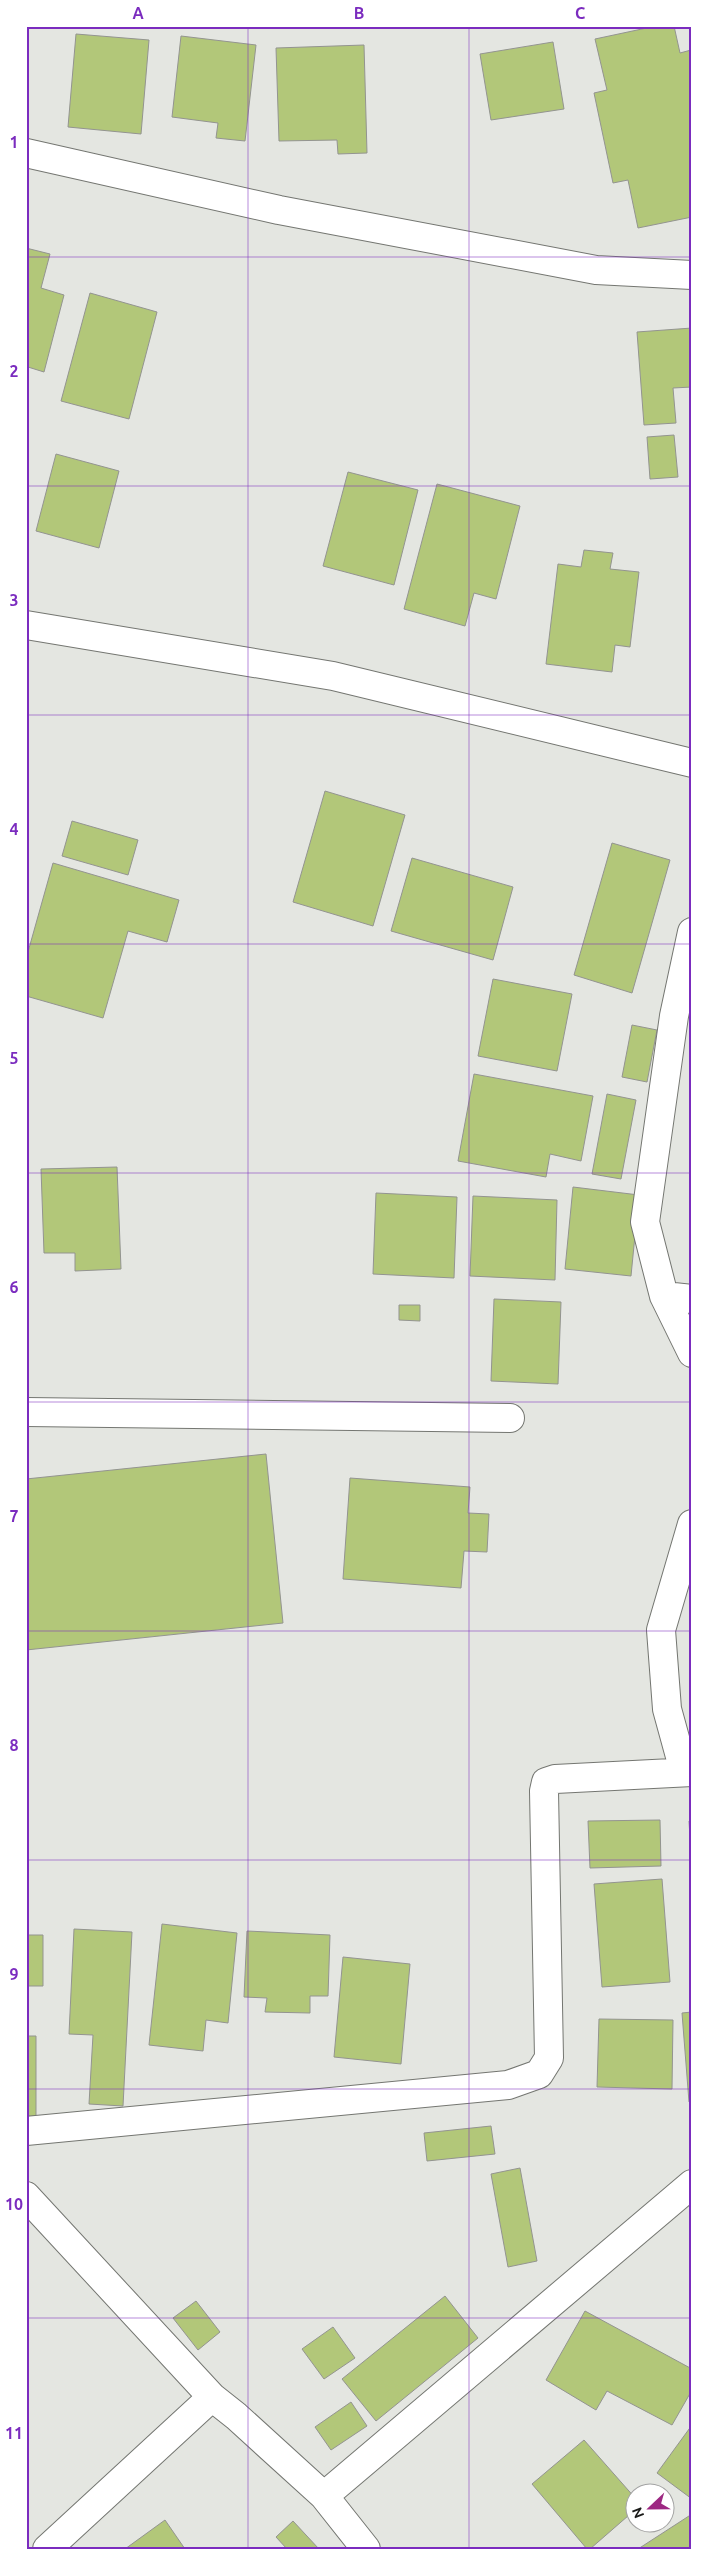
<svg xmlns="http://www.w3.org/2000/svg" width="718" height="2575" font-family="Ubuntu,sans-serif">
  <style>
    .building { fill: #b2c779; stroke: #939490 }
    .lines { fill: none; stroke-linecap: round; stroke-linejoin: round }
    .minor-casing { stroke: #747671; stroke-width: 30 }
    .minor { stroke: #fff; stroke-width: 28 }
    .grid { fill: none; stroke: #7b2cbf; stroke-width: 1; stroke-opacity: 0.55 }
    .neatline { fill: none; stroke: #7b2cbf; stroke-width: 2 }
    .grid-label { font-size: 16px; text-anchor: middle; font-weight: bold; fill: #7b2cbf }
  </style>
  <rect width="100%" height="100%" fill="#e4e6e1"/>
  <path class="building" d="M656 26H674L680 53 691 50 692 55V217L638 228 628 180 613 183 594 93 607 90 595 39Z
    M76 34 149 40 141 134 68 127Z
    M181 36 256 45 245 141 216 138 218 123 172 117Z
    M553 42 564 109 491 120 480 54Z
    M364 45 367 153 338 154 337 140 279 141 276 48Z
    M26 248 50 254 41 288 64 295 44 372 28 367 26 373Z
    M90 293 157 312 129 419 61 401Z
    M692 328V387L673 388 676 423 644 425 637 332Z
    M674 435 678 477 650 479 647 437Z
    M56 454 119 471 99 548 36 531Z
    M348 472 418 490 394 585 323 566Z
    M437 484 520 506 496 599 474 593 465 626 404 609Z
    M584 550 613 553 610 569 639 572 630 647 615 645 612 672 546 664 558 564 581 567Z
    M325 791 405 815 373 926 293 902Z
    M72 821 138 840 128 875 62 856Z
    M612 843 670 860 632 993 574 975Z
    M412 858 513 887 493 960 391 931Z
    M53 863 179 900 167 942 128 931 103 1018 26 996V959Z
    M493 979 572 994 557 1071 478 1056Z
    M632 1025 657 1030 647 1082 622 1077Z
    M474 1074 593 1096 581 1161 550 1154 546 1177 458 1161Z
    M607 1094 636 1100 621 1179 592 1174Z
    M117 1167 121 1269 75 1271V1253H44L41 1169Z
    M573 1187 639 1195 631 1276 565 1269Z
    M376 1193 457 1197 454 1278 373 1274Z
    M473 1196 557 1200 555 1280 470 1276Z
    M494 1299 561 1302 558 1384 491 1381Z
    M399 1305H420V1321L399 1320Z
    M266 1454 283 1623 26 1650V1479Z
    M350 1478 470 1487 468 1513 489 1514 487 1552 464 1551 461 1588 343 1579Z
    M660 1820 661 1866 590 1868 588 1821Z
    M689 1821H692V1871Z
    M662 1879 670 1982 602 1987 594 1884Z
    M162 1924 237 1933 228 2023 206 2020 203 2051 149 2045Z
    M74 1929 132 1932 123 2106 89 2104 93 2035 69 2034Z
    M247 1931 330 1935 328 1996H310V2013L265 2012 267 1998 244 1997Z
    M26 1935H43V1986H26Z
    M343 1957 410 1964 401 2064 334 2057Z
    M692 2012V2101L689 2102 682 2013Z
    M599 2019 673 2020 672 2089 597 2087Z
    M26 2036H36V2117L26 2116Z
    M491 2126 495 2154 427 2161 424 2133Z
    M520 2168 537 2261 508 2267 491 2174Z
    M445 2296 478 2338 376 2421 342 2379Z
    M196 2301 220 2332 198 2350 173 2318Z
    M585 2311 692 2369V2390L672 2425 607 2391 596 2410 546 2380Z
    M333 2327 355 2358 324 2379 302 2349Z
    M351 2402 367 2426 331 2450 315 2427Z
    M692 2425V2499L657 2473Z
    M584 2440 636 2499V2509L590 2549H587L532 2484Z
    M692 2514V2549H638Z
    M165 2520 185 2549H125Z
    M293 2521 319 2549H287L276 2537Z"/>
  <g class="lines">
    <defs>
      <path id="minor" d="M26 153 279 210 596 270 692 275
        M26 625 333 676 692 763
        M692 932 674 1016 645 1222 664 1296 692 1353
        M664 1296 692 1299
        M26 1412 510 1418
        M684 1771 667 1709 661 1630 692 1524
        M26 2131 508 2085 539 2074 549 2058 544 1791 546 1782 555 1779 692 1772
        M26 2196 212 2397 236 2416 324 2496 366 2549
        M324 2496 692 2184
        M47 2549 212 2397"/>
    </defs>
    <use href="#minor" class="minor-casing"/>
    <use href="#minor" class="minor"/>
  </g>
  <path class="grid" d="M248 26V2549M469 26V2549M26 257H692M26 486H692M26 715H692M26 944H692M26 1173H692M26 1402H692M26 1631H692M26 1860H692M26 2089H692M26 2318H692"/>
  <rect width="718" height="2575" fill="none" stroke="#ffffff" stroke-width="55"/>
  <g transform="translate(650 2508) rotate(248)"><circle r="24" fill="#ffffff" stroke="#a3a3a3"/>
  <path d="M0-4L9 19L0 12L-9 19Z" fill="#9d2882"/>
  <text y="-8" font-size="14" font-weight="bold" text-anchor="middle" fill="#191a18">N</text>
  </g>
  <rect x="28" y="28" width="662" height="2520" class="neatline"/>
  <g class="grid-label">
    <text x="138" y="19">A</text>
    <text x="359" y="19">B</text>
    <text x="580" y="19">C</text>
    <text x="14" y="148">1</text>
    <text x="14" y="377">2</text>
    <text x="14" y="606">3</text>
    <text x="14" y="835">4</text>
    <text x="14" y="1064">5</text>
    <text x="14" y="1293">6</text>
    <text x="14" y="1522">7</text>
    <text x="14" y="1751">8</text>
    <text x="14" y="1980">9</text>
    <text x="14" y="2210">10</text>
    <text x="14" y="2439">11</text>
  </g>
</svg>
